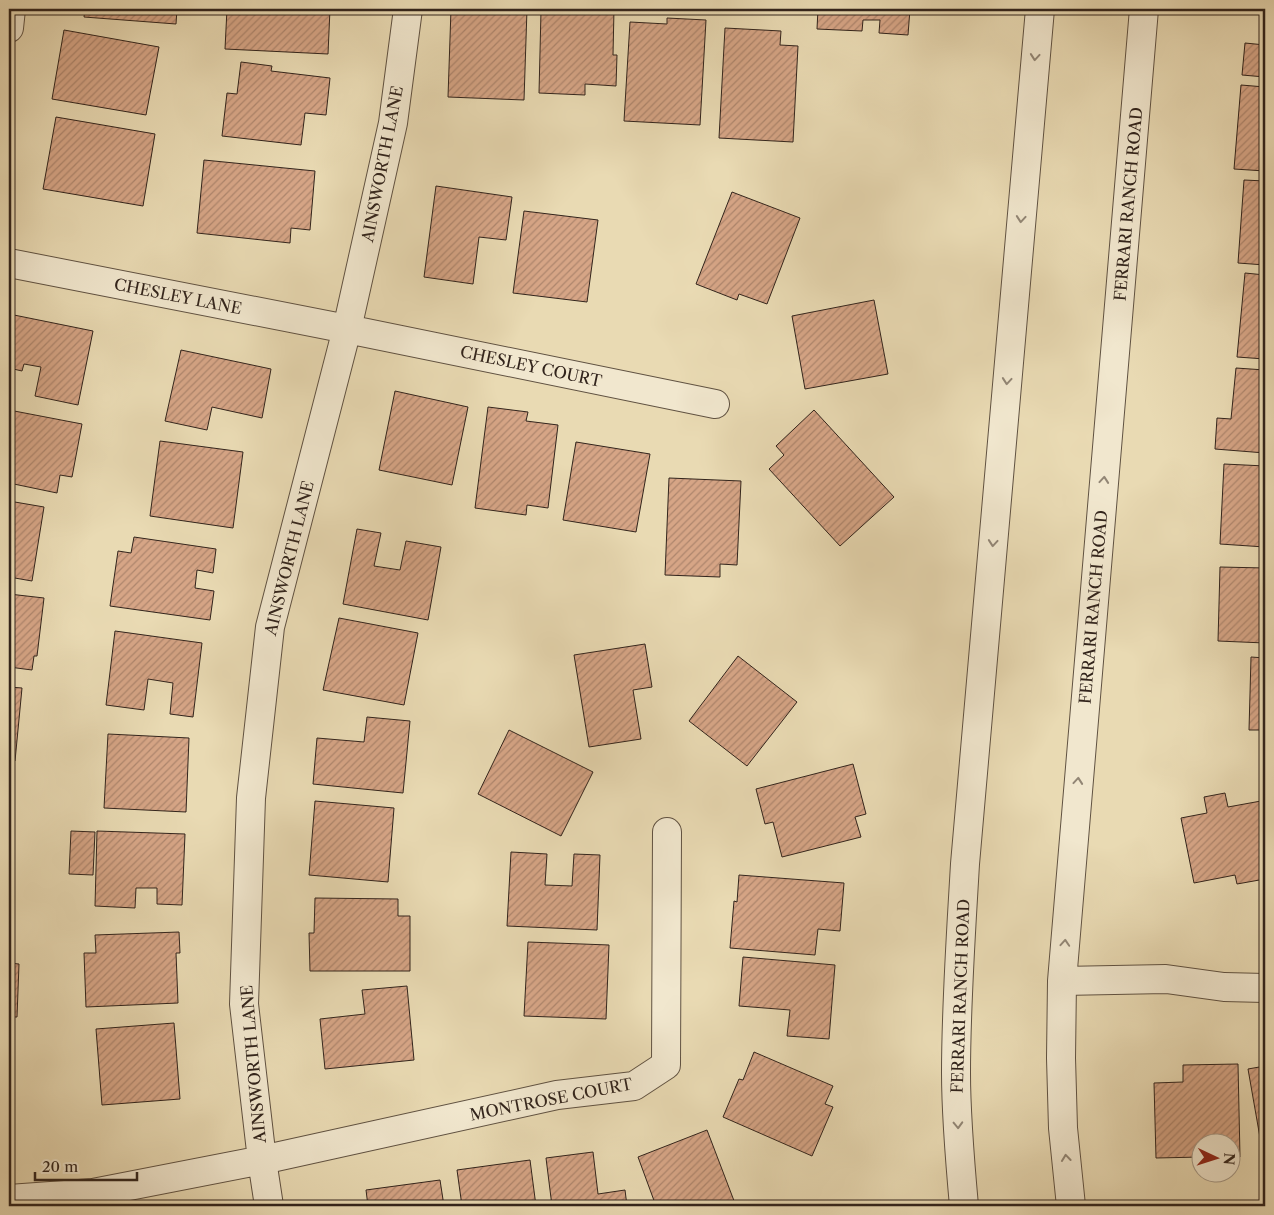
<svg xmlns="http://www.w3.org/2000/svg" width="1274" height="1215" font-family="'Libre Caslon Text',serif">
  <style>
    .building { fill: url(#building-hatch); stroke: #32241c }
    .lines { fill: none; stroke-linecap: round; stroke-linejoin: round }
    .minor-casing { stroke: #605242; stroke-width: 30 }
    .minor { stroke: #f1e7ce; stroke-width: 28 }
    .oneway { stroke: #928675 }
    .labels { text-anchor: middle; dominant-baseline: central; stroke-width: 4.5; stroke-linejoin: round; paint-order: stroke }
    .street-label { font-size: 16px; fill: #32241c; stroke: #f1e7ce }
  </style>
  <defs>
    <pattern id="building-hatch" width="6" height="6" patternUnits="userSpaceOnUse" patternTransform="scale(1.25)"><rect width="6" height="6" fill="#d6a586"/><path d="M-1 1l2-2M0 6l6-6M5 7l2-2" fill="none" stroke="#ae866d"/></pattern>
  </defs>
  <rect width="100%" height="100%" fill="#e9dab3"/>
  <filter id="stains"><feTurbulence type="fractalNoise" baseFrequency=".004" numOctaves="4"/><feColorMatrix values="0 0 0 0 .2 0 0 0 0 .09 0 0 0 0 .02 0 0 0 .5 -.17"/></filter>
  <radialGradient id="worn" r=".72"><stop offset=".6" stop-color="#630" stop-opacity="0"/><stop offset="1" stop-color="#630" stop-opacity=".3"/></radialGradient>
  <path class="building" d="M85 9H177L176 24 84 17Z
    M227 9H330L328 54 225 49Z
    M451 9H527L524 100 448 97Z
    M577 9H614L613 55H617L616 86 585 84V95L539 93 541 11 577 12Z
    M818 9H910L908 35 879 33 880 20H863L862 31 817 29Z
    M667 18 706 20 700 125 624 121 630 22 667 24Z
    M725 28 781 31 780 45 798 46 793 142 719 138Z
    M64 30 159 47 146 115 52 99Z
    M1245 43 1265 45V77L1242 75Z
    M241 62 272 66 271 71 330 78 326 115 305 113 301 145 222 136 227 93 237 94Z
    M1241 85 1265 87V171L1234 169Z
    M56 117 155 134 143 206 43 189Z
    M204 160 315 171 310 230 291 228 290 243 197 233Z
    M1244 180 1265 181V265L1238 263Z
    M436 186 512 197 506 240 479 237 473 284 424 277Z
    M732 192 800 218 767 304 739 294 737 300 696 284Z
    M524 211 598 220 587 302 513 293Z
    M1245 273 1265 275V359L1237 357Z
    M874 300 888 374 805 389 792 316Z
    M9 314 93 331 78 405 35 396 41 367 24 364 22 371 9 368Z
    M181 350 271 369 262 418 212 407 207 430 165 421Z
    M1236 368 1265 370V453L1215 449 1217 418 1231 419Z
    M395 391 468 407 452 485 379 470Z
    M488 407 528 412 526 421 558 425 548 508 527 505 526 515 475 508Z
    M9 410 82 424 72 477 60 475 57 493 9 483Z
    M814 410 894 497 840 546 769 469 784 455 776 446Z
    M160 441 243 452 233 528 150 516Z
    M576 442 650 454 636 532 563 520Z
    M1224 464 1265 466V547L1220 544Z
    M669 478 741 481 737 565 720 564V577L665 575Z
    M9 501 44 507 32 581 9 577Z
    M357 529 381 533 374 566 400 570 406 541 441 547 428 620 343 604Z
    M134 537 216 549 213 573 197 570 195 588 214 591 210 620 110 606 118 551 131 553Z
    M1220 567 1265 568V643L1218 641Z
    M9 594 44 598 37 656H34L32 670 9 667Z
    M339 618 418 633 404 705 323 690Z
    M115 631 202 643 193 717 170 714 173 683 148 679 144 710 106 705Z
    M645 644 652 687 633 690 641 739 589 747 574 655Z
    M738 656 797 702 747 766 689 721Z
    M1251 657 1265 658V730H1249Z
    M9 687 22 688 15 761H9Z
    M367 717 410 721 403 793 313 784 317 738 364 742Z
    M509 730 593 772 561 836 478 794Z
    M108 734 189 738 186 812 104 808Z
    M853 764 866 814 855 817 861 837 782 857 773 822 765 824 756 789Z
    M1225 793 1228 807 1261 801 1265 824V879L1237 884 1235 875 1194 883 1181 818 1207 813 1204 797Z
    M315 801 394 808 388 882 309 875Z
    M71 831 95 832 93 875 69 874Z
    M97 831 185 834 182 905 157 904V888H136L135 908 95 906Z
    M511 852 547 854 545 885 572 886 574 854 600 855 597 930 507 926Z
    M9 870H11L9 925Z
    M739 875 844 883 840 931 818 929 815 955 730 948 734 901 737 902Z
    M315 898 398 899V916H410V971H310L309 933H314Z
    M179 932 180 953H176L178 1003 86 1007 84 953H96L95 935Z
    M528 942 609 945 606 1019 524 1016Z
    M743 957 835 965 829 1039 787 1036 790 1010 739 1006Z
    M9 963 19 964 17 1017H9Z
    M407 986 414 1060 325 1069 320 1019 365 1014 362 990Z
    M174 1023 180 1099 102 1105 96 1029Z
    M754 1052 833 1086 825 1104 833 1107 812 1156 723 1117 739 1079 743 1080Z
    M1238 1064 1240 1157H1232V1142H1202V1157L1156 1158 1154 1083 1183 1082V1065Z
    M1265 1066V1148L1262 1149 1248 1069Z
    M707 1130 736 1206H656L638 1157Z
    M593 1152 598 1194 625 1190 627 1206H552L546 1158Z
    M530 1160 536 1206H462L457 1170Z
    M440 1180 444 1206H368L366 1190Z"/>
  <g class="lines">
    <defs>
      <path id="minor" d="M9 28 11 9
        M9 263 347 329 715 404
        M1062 981 1166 979 1224 987 1265 988
        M9 1199 93 1193 262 1160 557 1095 634 1086 666 1065 667 832
        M269 1206 262 1160 244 1004 251 798 270 627 347 329 393 123 408 9
        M964 1206C960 1162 956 1118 956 1073 956 1003 961 934 965 864L1040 9
        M1071 1206 1063 1128 1061 1058 1062 981 1144 9"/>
    </defs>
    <use href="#minor" class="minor-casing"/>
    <use href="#minor" class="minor"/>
  </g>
  <defs><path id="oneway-chevron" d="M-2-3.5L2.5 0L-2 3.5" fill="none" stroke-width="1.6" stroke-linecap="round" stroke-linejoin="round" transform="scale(1.25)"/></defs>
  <g class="oneway">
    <use href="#oneway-chevron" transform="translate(1035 57) rotate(95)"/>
    <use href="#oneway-chevron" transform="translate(1021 219) rotate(95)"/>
    <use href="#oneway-chevron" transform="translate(1007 381) rotate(95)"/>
    <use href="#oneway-chevron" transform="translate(1104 480) rotate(-85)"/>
    <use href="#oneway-chevron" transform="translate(993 543) rotate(95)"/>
    <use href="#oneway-chevron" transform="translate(1078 781) rotate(-85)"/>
    <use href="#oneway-chevron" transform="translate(1065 943) rotate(-86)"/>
    <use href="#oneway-chevron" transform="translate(958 1125) rotate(88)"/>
    <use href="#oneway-chevron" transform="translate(1066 1158) rotate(-96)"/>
  </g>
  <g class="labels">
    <g class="street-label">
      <text transform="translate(382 164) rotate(-79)">AINSWORTH LANE</text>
      <text transform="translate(1128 204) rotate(-85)">FERRARI RANCH ROAD</text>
      <text transform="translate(178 296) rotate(11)">CHESLEY LANE</text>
      <text transform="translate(531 366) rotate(12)">CHESLEY COURT</text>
      <text transform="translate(289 558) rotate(-76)">AINSWORTH LANE</text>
      <text transform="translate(1093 607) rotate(-85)">FERRARI RANCH ROAD</text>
      <text transform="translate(960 996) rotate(-88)">FERRARI RANCH ROAD</text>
      <text transform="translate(253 1064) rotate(-95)">AINSWORTH LANE</text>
      <text transform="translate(551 1099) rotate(-11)">MONTROSE COURT</text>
    </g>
  </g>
  <rect width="1274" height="1215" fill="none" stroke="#e9dab3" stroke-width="30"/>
  <rect x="10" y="10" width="1254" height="1195" fill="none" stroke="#32241c" stroke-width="2.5"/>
  <rect x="15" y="15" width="1244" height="1185" fill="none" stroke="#32241c"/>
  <g transform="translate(1216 1158) rotate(94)"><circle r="24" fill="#f1e7ce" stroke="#a59987"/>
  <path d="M0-4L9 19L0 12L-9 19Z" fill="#8f2418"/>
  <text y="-8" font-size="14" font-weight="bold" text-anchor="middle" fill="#32241c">N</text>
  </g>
  <path d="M35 1172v8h102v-8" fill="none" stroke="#32241c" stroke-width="2.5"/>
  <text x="42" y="1172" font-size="15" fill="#32241c" stroke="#f1e7ce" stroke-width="4" paint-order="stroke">20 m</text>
  <rect width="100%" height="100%" filter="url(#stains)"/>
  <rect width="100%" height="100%" fill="url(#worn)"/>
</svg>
